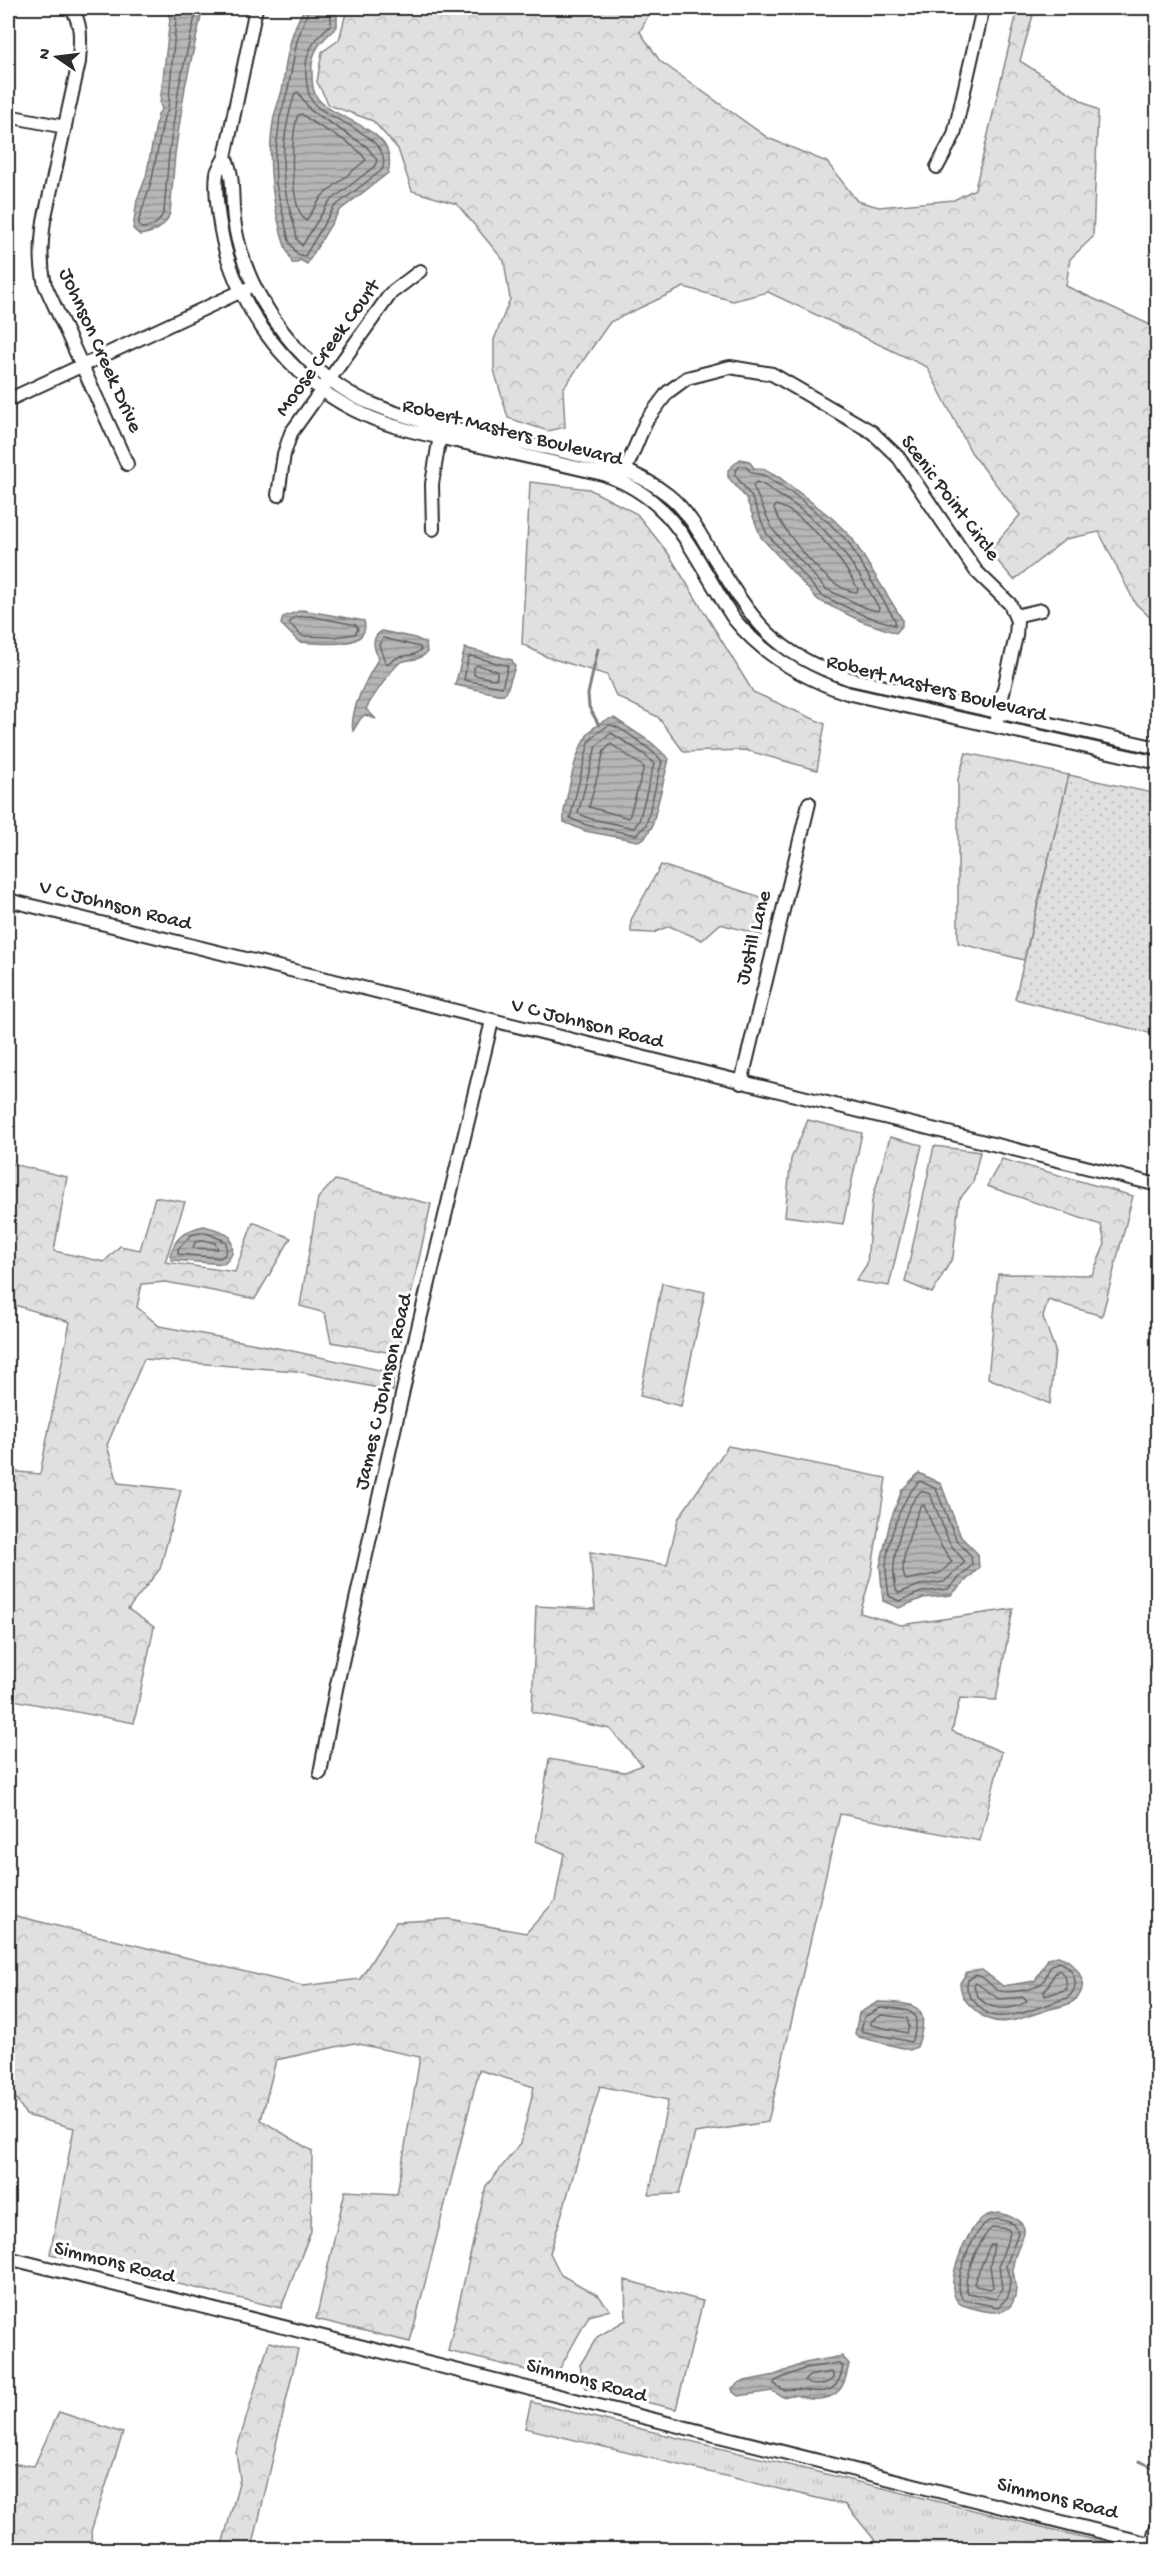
<svg xmlns="http://www.w3.org/2000/svg" width="1165" height="2557" font-family="'Gochi Hand',sans-serif">
  <style>
    .grass { fill: url(#grass-tufts); stroke: #868686; stroke-width: 1.5 }
    .forest { fill: url(#forest-crowns); stroke: #868686; stroke-width: 1.5 }
    .park { fill: url(#park-dots); stroke: #868686; stroke-width: 1.5 }
    .water { fill: url(#water-rules); stroke: #7e7e7e; stroke-width: 1.5 }
    .lines { fill: none; stroke-linecap: round; stroke-linejoin: round }
    .shore { stroke: #636363; stroke-width: 1.5 }
    .stream { stroke: #7e7e7e; stroke-width: 3 }
    .street-casing { stroke: #2b2b2b; stroke-width: 16 }
    .secondary-casing { stroke: #2b2b2b; stroke-width: 22 }
    .street { stroke: #fff; stroke-width: 12 }
    .secondary { stroke: #fff; stroke-width: 18 }
    .labels { text-anchor: middle; dominant-baseline: central; stroke-width: 6; stroke-linejoin: round; paint-order: stroke }
    .street-label { font-size: 21px; fill: #2b2b2b; stroke: #fff }
  </style>
  <defs>
    <pattern id="grass-tufts" width="24" height="20" patternUnits="userSpaceOnUse" patternTransform="scale(1.5)"><rect width="24" height="20" fill="#e0e0e0"/><path d="M3 7l-1-3M5 7V3M7 7l1-3M15 17l-1-3M17 17v-4M19 17l1-3" fill="none" stroke="#c0c0c0"/></pattern>
    <pattern id="forest-crowns" width="20" height="18" patternUnits="userSpaceOnUse" patternTransform="scale(1.5)"><rect width="20" height="18" fill="#e0e0e0"/><path d="M2 6a3 3 0 1 1 6 0M12 15a3 3 0 1 1 6 0" fill="none" stroke="#c0c0c0"/></pattern>
    <pattern id="park-dots" width="8" height="8" patternUnits="userSpaceOnUse" patternTransform="scale(1.5)"><rect width="8" height="8" fill="#e0e0e0"/><path d="M2 2h.1M6 6h.1" fill="none" stroke="#c0c0c0" stroke-width="1.8" stroke-linecap="round"/></pattern>
    <pattern id="water-rules" width="6" height="5" patternUnits="userSpaceOnUse" patternTransform="scale(1.5)"><rect width="6" height="5" fill="#b6b6b6"/><path d="M0 2.5h6" fill="none" stroke="#949494"/></pattern>
  </defs>
  <rect width="100%" height="100%" fill="#fff"/>
  <filter id="ink" filterUnits="userSpaceOnUse"><feTurbulence type="fractalNoise" baseFrequency=".0167" numOctaves="2"/><feDisplacementMap in="SourceGraphic" scale="12" xChannelSelector="R" yChannelSelector="G"/><feConvolveMatrix kernelMatrix="1 2 1 2 8 2 1 2 1" color-interpolation-filters="sRGB"/></filter>
  <g filter="url(#ink)">
    <path class="grass" d="M531 2402 1128 2548 882 2549 846 2505 525 2428Z"/>
    <path class="forest" d="M344 8H652L640 32 660 61 768 138 827 162 857 201 879 207 954 200 975 189 1018 8H1035L1020 61 1098 111 1093 237 1070 259 1066 286 1157 328V624L1135 603 1099 532 1066 539 1014 580 989 551 1020 515 971 452 927 367 768 292 733 301 684 287 610 322 563 389 565 427 548 431 508 418 494 370V340L510 299 504 261 457 204 412 191 398 149 373 121 329 105 317 82 322 52 339 40 346 13Z
      M530 482 589 489 637 514 668 553 753 692 825 724 817 770 745 750 684 752 658 717 616 696 607 675 547 657 522 644Z
      M966 753 1069 775 1024 960 958 943V779Z
      M661 865 770 900 762 935 720 924 702 940 669 926 653 933 631 932V920Z
      M808 1120 862 1133 843 1224 785 1216 791 1159Z
      M890 1137 922 1145 889 1286 856 1281 867 1264 872 1201Z
      M934 1146 980 1152 973 1182 959 1200 953 1257 932 1293 905 1282Z
      M1002 1159 1133 1196 1102 1316 1048 1300 1043 1317 1055 1350 1050 1404 988 1378 998 1274 1092 1275 1105 1244 1101 1225 987 1186Z
      M8 1163 67 1177 54 1251 104 1262 120 1246 140 1250 155 1197 185 1202 165 1262 235 1272 253 1222 291 1238 255 1299 166 1282 142 1284 137 1307 159 1326 288 1350 393 1373V1391L296 1371 144 1359 107 1445 118 1483 181 1490 160 1569 128 1609 154 1627 134 1723 8 1699V1471L40 1474 70 1322 8 1303Z
      M335 1180 431 1204 398 1354 331 1342 325 1313 300 1306 318 1198Z
      M662 1283 705 1292 681 1406 640 1396Z
      M728 1446 886 1478 871 1575 860 1613 901 1625 1013 1609 996 1700 960 1698 952 1731 1002 1752 980 1841 840 1814 768 2122 695 2133 679 2194 649 2195 668 2100 600 2086 550 2253 561 2275 599 2296 610 2310 589 2316 555 2377 448 2351 486 2186 521 2143 534 2087 479 2070 410 2342 316 2319 345 2191 397 2194 420 2057 354 2043 276 2060 261 2120 312 2151 311 2231 281 2308 50 2254 74 2128 26 2115 8 2085V1914L303 1986 360 1979 396 1922 449 1919 526 1933 555 1901 564 1853 536 1841 549 1759 625 1772 642 1765 610 1729 532 1712 536 1606 595 1609 590 1552 667 1565 678 1519Z
      M625 2280 703 2301 676 2409 585 2388 580 2365 597 2337 626 2320Z
      M269 2342 298 2349 252 2549H221L240 2479 236 2452Z
      M59 2412 123 2433 91 2531 92 2549H8V2463L34 2466Z"/>
    <path class="park" d="M1069 775 1157 794V1035L1015 999Z"/>
    <path class="water" d="M166 8H203L185 87 175 154 170 213C165 228 155 232 140 235L133 229 137 200 146 177 158 114 162 109 160 104 170 19Z
      M305 8H336L337 10V27C322 40 310 51 312 72 312 81 312 91 318 99 338 123 400 127 388 173L339 211 307 264 300 260 297 263H292C290 256 286 250 284 243 272 202 266 160 274 117 276 107 281 97 283 86 286 59 290 31 305 8Z
      M740 459 749 461 754 468 764 469 780 478 832 518 852 538 902 619V626L896 633 861 621 818 600 761 537 746 498 728 477V470Z
      M302 610 364 621C372 651 317 643 299 642L281 624 283 617Z
      M382 631 415 638 426 643 427 652C419 662 411 658 401 662 394 665 370 701 366 709L376 719 365 715 361 718 353 731C349 710 368 677 378 659 375 648 369 639 382 631Z
      M465 648 512 660 515 667 506 693 502 695 455 685Z
      M614 718 652 743 669 759 652 827 645 838 638 841 585 831 564 822V811C572 780 575 724 614 718Z
      M204 1226 221 1231 230 1237C234 1250 234 1255 224 1264L172 1260 170 1255C175 1237 186 1230 204 1226Z
      M919 1473 941 1484 961 1537 978 1554 979 1568 951 1595 923 1598 899 1608 883 1601 880 1566 890 1522 902 1490Z
      M1058 1956C1074 1960 1091 1982 1077 1998 1070 2006 1057 2007 1047 2010 1021 2018 997 2032 975 2010 965 2001 961 1996 960 1983L967 1972 982 1970 1003 1986 1035 1981 1048 1959Z
      M878 2002C916 2003 932 2004 917 2047L910 2050 859 2037 855 2034 859 2013Z
      M1000 2213C1043 2226 1016 2238 1013 2266 1012 2273 1016 2281 1016 2289 1014 2323 983 2311 962 2305 939 2293 965 2235 979 2221 985 2214 992 2214 1000 2213Z
      M842 2356 849 2364C845 2386 839 2401 811 2399 797 2398 800 2392 783 2397L772 2391 738 2396 733 2392 732 2388 740 2382 775 2375 805 2363Z"/>
    <g class="lines">
      <path class="shore" d="M174 8 176 19 168 110 164 117 152 179 139 220V226L142 228C153 227 160 223 164 211L169 153 179 86 197 8
        M309 8 297 41 288 89 280 117 275 158 276 184 284 219 289 241 297 254 305 256 334 207 382 170C395 138 332 121 315 105 307 96 307 85 306 75 304 51 315 39 331 24V8
        M298 92 310 110 366 146 377 160 375 166 329 202 302 246 297 239C294 219 285 200 284 180 281 151 286 121 295 93Z
        M298 115 302 114C321 132 352 138 366 160L322 196 306 221C289 207 290 135 298 115Z
        M740 466H745L752 473 763 475 795 495 828 522 848 542 895 620V625L863 615 821 595 767 534 751 496 735 475V471Z
        M756 482C766 484 771 491 780 496 826 522 853 562 879 608L878 611 866 608 826 589 773 530 753 486Z
        M776 505C806 513 844 562 858 589L857 592C830 592 784 533 774 509Z
        M310 616 356 625 358 629 355 634 334 637 302 636 289 623 295 617Z
        M383 638 420 647 421 650 415 654 399 657 386 664 379 645Z
        M471 656 508 666 502 687 464 680 468 658Z
        M477 665 497 671V678L494 679 474 675V668Z
        M609 725C620 725 654 752 662 761L646 825 636 835 586 825 570 818 589 742 596 734Z
        M611 733 644 754 654 764 639 821 634 828 588 818 578 813 596 746Z
        M611 744 644 767 629 818 589 807 604 751Z
        M204 1232 225 1241C228 1248 228 1254 220 1258L178 1254V1249L191 1235Z
        M204 1240 215 1243 218 1249 193 1248 195 1242Z
        M920 1481 936 1489 956 1539 971 1556 972 1565 948 1589 922 1592 899 1601 889 1596C888 1586 886 1576 886 1567 887 1542 901 1498 920 1481Z
        M921 1491 930 1494 950 1544 965 1562 944 1582 920 1585 899 1593 896 1590C895 1583 893 1574 894 1566 895 1546 906 1505 921 1491Z
        M924 1505 941 1546 952 1562 940 1573 906 1580C896 1566 914 1523 920 1507Z
        M1059 1962C1075 1967 1081 1988 1067 1998 1046 2004 1007 2023 988 2014 983 2011 978 2006 974 2001 968 1995 965 1989 968 1980L976 1975C986 1977 988 1984 996 1989 1004 1995 1036 1990 1043 1982 1047 1977 1047 1970 1052 1965Z
        M1059 1970 1065 1975 1067 1989 1045 1996 1044 1991C1051 1985 1051 1974 1059 1970Z
        M976 1983 999 1999 1024 1997 1027 2001C1009 2014 979 2010 974 1986Z
        M880 2008C907 2008 926 2009 911 2042L861 2031 864 2017Z
        M882 2015 907 2018 909 2027 907 2033 871 2025V2021Z
        M999 2219 1014 2224 1018 2233 1006 2266 1010 2280 1008 2297 998 2307 964 2300C949 2286 972 2234 986 2223 990 2220 994 2220 999 2219Z
        M993 2227 1008 2229 1010 2233 999 2265 1002 2289 996 2299 968 2293C960 2281 981 2235 993 2227Z
        M994 2244 990 2266 993 2287 990 2289 976 2286 974 2283 990 2245Z
        M838 2363 843 2366C836 2407 810 2385 784 2390L774 2384 775 2381 806 2368Z
        M830 2372 833 2373V2378C826 2386 812 2387 804 2381L809 2376Z"/>
      <path class="stream" d="M598 649 588 694 589 707 599 725
        M1139 2461 1155 2468"/>
      <defs>
        <path id="street" d="M71 8C83 24 80 42 79 62L44 221C41 244 40 263 45 285L127 464
          M256 8 225 157C223 162 218 168 217 173 214 195 221 238 228 259 250 326 299 386 365 415 395 429 429 435 461 442 508 452 556 463 603 474 665 496 683 534 715 588 721 598 727 609 734 619 764 656 803 678 847 693L1158 763
          M8 116 65 127
          M225 157C235 177 231 197 234 219 237 245 248 277 262 300 286 342 325 385 372 404 429 428 495 437 556 450 596 459 635 469 668 495 687 510 699 532 711 553 753 621 771 652 850 679L1158 748
          M937 167 954 135 983 8
          M8 400 246 289
          M623 476 646 421 668 392 687 378 730 367 772 374 872 432 899 458 976 571 1010 604 1017 621 1016 636 997 719
          M278 495 284 454 291 433 391 293 420 271
          M433 529 432 484 441 429
          M1015 616 1041 610
          M8 900 1158 1185
          M741 1083 809 803
          M320 1773 336 1689 404 1386 492 1021
          M8 2258 1154 2545"/>
        <path id="secondary" d="M1153 2550 1158 2532"/>
      </defs>
      <use href="#street" class="street-casing"/>
      <use href="#secondary" class="secondary-casing"/>
      <use href="#street" class="street"/>
      <use href="#secondary" class="secondary"/>
    </g>
  </g>
  <g class="labels">
    <g class="street-label">
      <text transform="translate(329 349) rotate(-54)">Moose Creek Court</text>
      <text transform="translate(99 351) rotate(66)">Johnson Creek Drive</text>
      <text transform="translate(512 434) rotate(14)">Robert Masters Boulevard</text>
      <text transform="translate(949 499) rotate(53)">Scenic Point Circle</text>
      <text transform="translate(936 690) rotate(14)">Robert Masters Boulevard</text>
      <text transform="translate(115 907) rotate(14)">V C Johnson Road</text>
      <text transform="translate(755 938) rotate(-76)">Justill Lane</text>
      <text transform="translate(587 1025) rotate(14)">V C Johnson Road</text>
      <text transform="translate(385 1392) rotate(-77)">James C Johnson Road</text>
      <text transform="translate(114 2264) rotate(14)">Simmons Road</text>
      <text transform="translate(586 2382) rotate(15)">Simmons Road</text>
      <text transform="translate(1057 2500) rotate(14)">Simmons Road</text>
    </g>
  </g>
  <rect width="1165" height="2557" fill="none" stroke="#fff" stroke-width="30"/>
  <rect x="15" y="15" width="1135" height="2527" fill="none" stroke="#2b2b2b" stroke-width="2" filter="url(#ink)"/>
  <g transform="translate(57 57) rotate(284)" stroke="#ffffff" stroke-width="4.5" paint-order="stroke">
  <path d="M0-4.5L10 22L0 15L-10 22Z" fill="#2b2b2b"/>
  <text y="-9" font-size="16" font-weight="bold" text-anchor="middle" fill="#2b2b2b">N</text>
  </g>
</svg>
